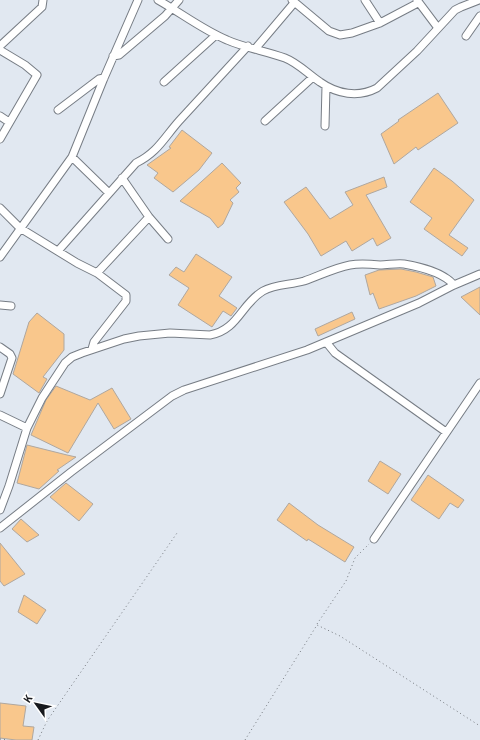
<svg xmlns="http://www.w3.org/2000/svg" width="480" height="740" font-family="'Archivo Narrow',sans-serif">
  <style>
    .building { fill: #f9c78c; stroke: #afa79f }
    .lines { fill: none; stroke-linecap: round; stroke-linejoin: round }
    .minor-casing { stroke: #777d85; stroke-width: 9 }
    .path { stroke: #74787e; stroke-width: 1; stroke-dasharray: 1 3; stroke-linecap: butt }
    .minor { stroke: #fff; stroke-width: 7 }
  </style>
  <rect width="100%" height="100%" fill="#e1e8f1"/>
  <path class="building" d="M438 93 458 123 418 150 416 147 394 164 381 134 399 121 398 120Z
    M182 130 212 153 199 170 173 192 154 178 158 173 147 165 171 148 169 147Z
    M222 163 241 183 236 188 239 192 230 200 233 203 223 224 218 228 210 218 180 201Z
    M434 168 452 181 474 200 449 235 468 248 462 256 424 229 432 218 410 202Z
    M384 177 387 187 366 195 391 238 377 246 373 238 352 251 346 241 321 256 308 234 284 202 306 187 330 219 353 205 345 192Z
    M196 254 232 277 219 296 237 308 231 316 223 311 212 327 178 305 189 288 169 275 176 267 184 272Z
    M401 269 416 272 433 277 436 286 416 296 379 309 373 293 370 295 365 275 379 270Z
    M480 287V315L461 297Z
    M352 312 355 319 318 336 315 329Z
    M37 313 64 334V350L43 377 47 379 39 393 13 374 29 322Z
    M56 386 90 400 112 388 131 419 114 429 98 403 68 453 31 435 46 400Z
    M27 445 67 455 76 457 57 470 59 471 39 489 17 483Z
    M380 461 401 474 388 494 368 481Z
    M428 475 464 500 458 508 450 503 439 519 411 500Z
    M66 483 93 504 79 521 50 497Z
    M289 503 318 525 354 547 345 562 308 539 307 541 277 520Z
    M21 519 39 535 27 542 12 529Z
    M0 543 25 574 4 586 0 581Z
    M24 595 46 610 37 624 18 612Z
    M0 703 26 706 23 726 34 727 32 740H16L0 738Z"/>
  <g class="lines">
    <defs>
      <path id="minor" d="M158 0C181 13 203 30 227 40 245 48 266 51 285 58 298 63 308 74 320 82 337 94 358 98 377 88L417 51 455 10 461 7 479 0
        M292 0 329 31 340 35 352 33 380 23 418 3
        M365 0 380 23
        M417 0 438 28
        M466 36 480 16
        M0 46 42 7 43 0
        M255 49 294 3
        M0 50 25 65 37 75 0 139
        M113 56 119 55 165 16 179 0
        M164 82 216 35
        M58 110 99 79 104 78
        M0 116 9 122
        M265 121 313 77
        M325 126 326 86
        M72 157 109 193
        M122 178 149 217 168 239
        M0 208 20 228 77 263 97 273 126 295V301L94 342 92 349
        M58 251 136 163C157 153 164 138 179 121 202 96 225 71 248 46
        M0 257 72 157 104 78 138 0
        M97 273 149 217
        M0 305 11 306
        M326 342 335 353 446 432
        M0 347 10 354 12 358 0 394
        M0 415 27 428
        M0 510 9 486 27 428 42 398 65 363 72 357 82 353 124 339 139 336 170 333 210 335C238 330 241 304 263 291 275 284 290 285 304 281 319 276 334 268 350 265 360 263 370 264 380 265 388 265 397 263 404 264 421 267 443 272 454 285
        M0 528 71 472 172 396 184 390 307 350 419 303 454 285 480 274
        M374 539 480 383"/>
    </defs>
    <use href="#minor" class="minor-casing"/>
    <path class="path" d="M317 624 346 581 355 558 369 544
      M0 739 8 740
      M38 740 47 721 177 533
      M245 740 317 625 340 636 480 726"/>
    <use href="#minor" class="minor"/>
  </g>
  <g transform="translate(36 704) rotate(303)" stroke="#ffffff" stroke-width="3" paint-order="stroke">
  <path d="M0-3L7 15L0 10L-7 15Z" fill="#17191d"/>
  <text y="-6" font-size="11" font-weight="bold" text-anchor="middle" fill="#17191d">K</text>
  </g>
</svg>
